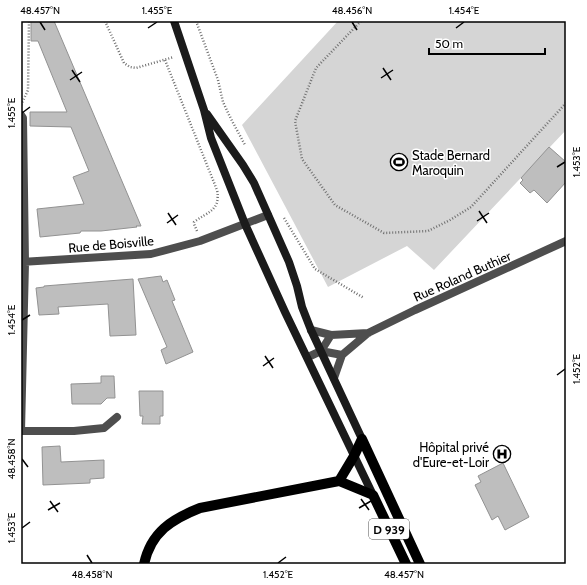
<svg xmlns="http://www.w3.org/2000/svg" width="587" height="585" font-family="Cabin,sans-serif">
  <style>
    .green { fill: #d5d5d5 }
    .building { fill: #bebebe; stroke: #929292 }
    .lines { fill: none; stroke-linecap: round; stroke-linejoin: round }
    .path { stroke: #707070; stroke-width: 2.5; stroke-dasharray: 1 2; stroke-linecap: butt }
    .street { stroke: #4e4e4e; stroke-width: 8 }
    .secondary { stroke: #1b1b1b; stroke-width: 8 }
    .primary { stroke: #000; stroke-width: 10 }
    .ticks { fill: none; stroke: #000; stroke-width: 1.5 }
    .labels { text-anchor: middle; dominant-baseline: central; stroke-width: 3; stroke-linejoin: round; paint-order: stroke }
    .shield { fill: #fff; stroke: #4c4c4c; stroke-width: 1 }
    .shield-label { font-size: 12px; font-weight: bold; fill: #000 }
    .poi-label { font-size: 13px; fill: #000; stroke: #fff; text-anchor: start }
    .street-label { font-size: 13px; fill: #000; stroke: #fff }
    .neatline { fill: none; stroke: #000; stroke-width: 1.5 }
    .ticks-label { font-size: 10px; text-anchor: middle; fill: #000 }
  </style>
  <rect width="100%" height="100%" fill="#fff"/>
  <path class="green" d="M338 21H566V130L434 270 407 246 328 287 242 125Z"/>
  <path class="building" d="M31 21H54L141 226H136L137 227 101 231H81L80 233 40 237 37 209 84 204 73 177 89 171 71 127 30 126V112H67L38 41H31Z
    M549 147 566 162V182L547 203 534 190 530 193 520 183 523 180 521 178Z
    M161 276 163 282 167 280 175 300 172 301 193 352 166 364 161 350 167 347 138 279Z
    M133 279 136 335 110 336 108 304 58 307 59 314 39 315 36 288 44 287V286Z
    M101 376H114L115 398H107L101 404H72L71 384 101 383Z
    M139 391H163V416H160V424H142L143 416H140Z
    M60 446 61 462 104 460V478L90 479V483L43 485 42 447Z
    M503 463 529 517 505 530 498 516 492 520 475 485 481 482 478 476Z"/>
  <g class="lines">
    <path class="path" d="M105 21 124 63 130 67 136 68 174 57
      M196 21 218 80 223 102 231 119 245 145
      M361 21 316 68 295 121 302 159 335 205 384 233 428 231 450 220 471 207 566 103
      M165 60 217 190
      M21 105 28 90 29 21
      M284 218 315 269 364 298
      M197 231 194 224V222C207 212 221 211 217 190"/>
    <path class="street" d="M21 115 23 118 25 263 21 431
      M21 262 151 254 200 241 268 215
      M311 330 331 335
      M321 351 342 355 368 333 415 310 566 241
      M308 357 321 351 331 335 368 333
      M334 378 342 355
      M21 431H74L104 428 117 417"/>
    <path class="secondary" d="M174 21 204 110 211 138 245 224 285 312 373 495
      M207 114 243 165 254 183 289 262 297 286 302 307 311 330 362 439"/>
    <path class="primary" d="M362 439 420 564
      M339 481 354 456 362 439
      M144 564C151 532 172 519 200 508L339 481 373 495 406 564"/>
  </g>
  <path class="ticks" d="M40 22 45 30M352 22 357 30M148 28 157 22M456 28 464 22M383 68 391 80M72 70 80 82M381 78 393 70M70 80 82 72M22 113 30 107M557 167 565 162M479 211 487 223M168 213 176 225M477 221 489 213M167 223 178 215M22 320 30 315M265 356 273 368M263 366 274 358M557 375 565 369M22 459 28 467M361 499 369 510M50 501 58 512M359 508 371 501M48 510 60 503M22 528 30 522M87 555 92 563M399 555 404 563M278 563 286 557"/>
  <defs>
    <symbol id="stadium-ring" viewBox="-11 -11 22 22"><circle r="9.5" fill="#fff" stroke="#000" stroke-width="1.5"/><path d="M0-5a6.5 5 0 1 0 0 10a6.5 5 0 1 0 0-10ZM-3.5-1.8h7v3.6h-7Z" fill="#000"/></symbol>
    <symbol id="hospital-ring" viewBox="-11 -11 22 22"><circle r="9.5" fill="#fff" stroke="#000" stroke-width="1.5"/><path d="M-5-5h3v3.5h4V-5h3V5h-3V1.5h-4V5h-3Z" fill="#000"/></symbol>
  </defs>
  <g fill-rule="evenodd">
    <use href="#stadium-ring" x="389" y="152" width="20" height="20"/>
    <use href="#hospital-ring" x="492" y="444" width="20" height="20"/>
  </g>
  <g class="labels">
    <rect class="shield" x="369" y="519" width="40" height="20" rx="3"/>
    <g class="shield-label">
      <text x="389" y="529">D 939</text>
    </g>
    <g class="poi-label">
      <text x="412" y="155">Stade Bernard<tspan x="412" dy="15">Maroquin</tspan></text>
      <text x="489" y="447" text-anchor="end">Hôpital privé<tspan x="489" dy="15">d'Eure-et-Loir</tspan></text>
    </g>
    <g class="street-label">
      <text transform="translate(111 244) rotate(-5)">Rue de Boisville</text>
      <text transform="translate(462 276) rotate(-24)">Rue Roland Buthier</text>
    </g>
  </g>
  <rect width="587" height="585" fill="none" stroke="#ffffff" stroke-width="44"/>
  <path d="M429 48v6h116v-6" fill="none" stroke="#000000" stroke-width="2"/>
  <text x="435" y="48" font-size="12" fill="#000000" stroke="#ffffff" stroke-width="3" paint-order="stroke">50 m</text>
  <rect x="22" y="22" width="543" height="541" class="neatline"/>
  <g class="ticks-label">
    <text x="40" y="14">48.457°N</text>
    <text x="157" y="14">1.455°E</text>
    <text x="352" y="14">48.456°N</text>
    <text x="464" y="14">1.454°E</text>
    <text transform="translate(11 113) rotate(-90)" y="4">1.455°E</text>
    <text transform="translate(576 162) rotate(-90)" y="4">1.453°E</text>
    <text transform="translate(11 320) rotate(-90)" y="4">1.454°E</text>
    <text transform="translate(576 369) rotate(-90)" y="4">1.452°E</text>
    <text transform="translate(11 459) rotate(-90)" y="4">48.458°N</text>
    <text transform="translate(11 528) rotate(-90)" y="4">1.453°E</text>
    <text x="92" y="578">48.458°N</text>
    <text x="278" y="578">1.452°E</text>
    <text x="404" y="578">48.457°N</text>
  </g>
</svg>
